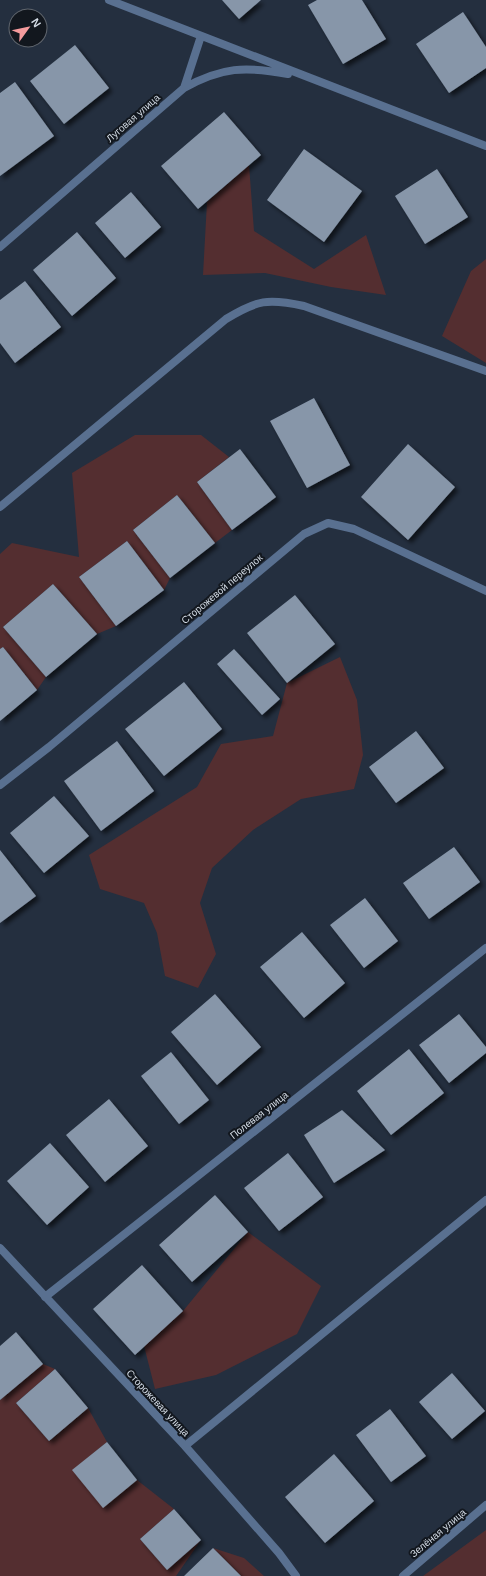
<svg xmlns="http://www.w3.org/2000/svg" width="486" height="1576" font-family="Helvetica,sans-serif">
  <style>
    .green { fill: #542e30 }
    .building { fill: #8796a9; filter: url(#shadow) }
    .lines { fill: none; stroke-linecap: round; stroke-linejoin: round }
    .minor { stroke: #597090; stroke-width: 8 }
    .labels { text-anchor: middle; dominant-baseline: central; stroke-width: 4; stroke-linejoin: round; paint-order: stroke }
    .street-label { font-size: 10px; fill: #d5dde7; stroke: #12171e }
  </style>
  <defs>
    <filter id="shadow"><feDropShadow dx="3.5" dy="3.5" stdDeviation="2" flood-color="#0009"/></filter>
  </defs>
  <rect width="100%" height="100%" fill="#242f3f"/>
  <path class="green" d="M249 165 254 231 314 269 366 235 386 295 331 287 265 273 203 275 207 202Z
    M486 259V363L442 336 471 271Z
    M135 435H201L229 457 197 482 232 530 215 543 177 495 133 530 170 578 164 590 127 541 79 577 116 626 97 634 53 584 3 627 46 677 37 690 3 647 0 649V554L12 543 79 557 72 473Z
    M340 657 357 700 363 755 354 789 301 799 253 830 212 868 200 903 216 954 198 988 165 976 157 933 144 903 100 889 89 855 197 787 221 744 273 736 287 683Z
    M248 1232 321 1286 297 1334 216 1375 155 1389 144 1346 183 1311Z
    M43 1364 55 1369 16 1403 49 1441 88 1408 107 1442 73 1470 103 1507 137 1480 174 1509 140 1539 167 1570 201 1540 176 1576H0V1400Z
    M486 1530V1576H423Z
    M213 1548 244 1558 264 1576H241Z"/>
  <path class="building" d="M222 0H261L239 19Z
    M317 0H362L386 39 343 64 308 5Z
    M463 12 486 47V68L449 93 416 44Z
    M75 45 109 88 64 124 30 81Z
    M15 82 54 136 0 176V93Z
    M224 112 261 155 198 209 161 166Z
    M304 149 362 191 324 242 267 200Z
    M437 169 468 217 425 244 395 196Z
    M131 192 161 227 125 258 95 223Z
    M77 232 116 278 72 316 33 270Z
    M25 281 61 327 15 363 0 343V300Z
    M314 398 350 465 307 488 270 421Z
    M408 444 455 487 408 540 361 497Z
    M240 449 276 497 232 530 197 482Z
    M177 495 215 543 170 578 133 530Z
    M127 541 164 590 116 626 79 577Z
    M53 584 97 634 46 677 3 627Z
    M295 595 335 644 287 683 247 633Z
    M3 647 37 690 0 721V649Z
    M234 649 280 699 262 715 217 664Z
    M184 682 222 729 164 776 125 729Z
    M416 731 444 768 396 803 369 767Z
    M117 741 154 791 101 831 64 781Z
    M54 796 89 836 44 873 10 833Z
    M454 847 480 882 429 919 403 883Z
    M0 850 36 896 0 923Z
    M365 898 398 941 364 968 330 925Z
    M302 932 345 983 304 1018 260 967Z
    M215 994 261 1047 217 1085 171 1032Z
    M459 1014 486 1047V1053L449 1083 419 1045Z
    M409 1049 444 1093 391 1135 357 1091Z
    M171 1052 209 1100 179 1124 141 1076Z
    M109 1099 148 1146 105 1182 66 1135Z
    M342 1110 385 1150 334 1183 304 1135Z
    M50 1143 89 1187 47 1225 7 1181Z
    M288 1153 323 1197 279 1231 244 1188Z
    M215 1195 248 1232 192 1282 159 1245Z
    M142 1265 183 1311 135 1355 93 1309Z
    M16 1332 43 1364 0 1400V1346Z
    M55 1369 88 1408 49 1441 16 1403Z
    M452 1373 485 1411 452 1439 419 1402Z
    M390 1409 426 1456 391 1482 356 1435Z
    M107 1442 137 1480 103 1508 72 1470Z
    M334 1454 374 1501 325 1543 285 1497Z
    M174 1509 201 1540 167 1570 140 1539Z
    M213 1548 241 1576H184Z"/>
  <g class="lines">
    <path class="minor" d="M109 0 486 146
      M184 88 201 36
      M0 247 184 88C222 67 245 66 288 74
      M0 507 226 319C257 300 268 298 304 306L486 371
      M0 785 49 747 304 534 328 523 354 529 486 591
      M0 1248 185 1446 279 1553 296 1576
      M45 1297 486 948
      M185 1446 486 1200
      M403 1576 486 1505"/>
  </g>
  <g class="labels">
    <g class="street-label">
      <text transform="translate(133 118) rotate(-41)">Луговая улица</text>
      <text transform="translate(222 589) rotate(-40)">Сторожевой переулок</text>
      <text transform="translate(259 1115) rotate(-38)">Полевая улица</text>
      <text transform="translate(158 1403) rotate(47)">Сторожевая улица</text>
      <text transform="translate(438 1533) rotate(-40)">Зелёная улица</text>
    </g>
  </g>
  <g transform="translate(28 28) rotate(57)"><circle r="19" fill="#12171e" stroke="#60666e"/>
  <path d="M0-3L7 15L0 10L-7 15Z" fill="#f59b9d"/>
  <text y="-6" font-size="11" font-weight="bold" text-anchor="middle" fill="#d5dde7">N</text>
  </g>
</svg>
